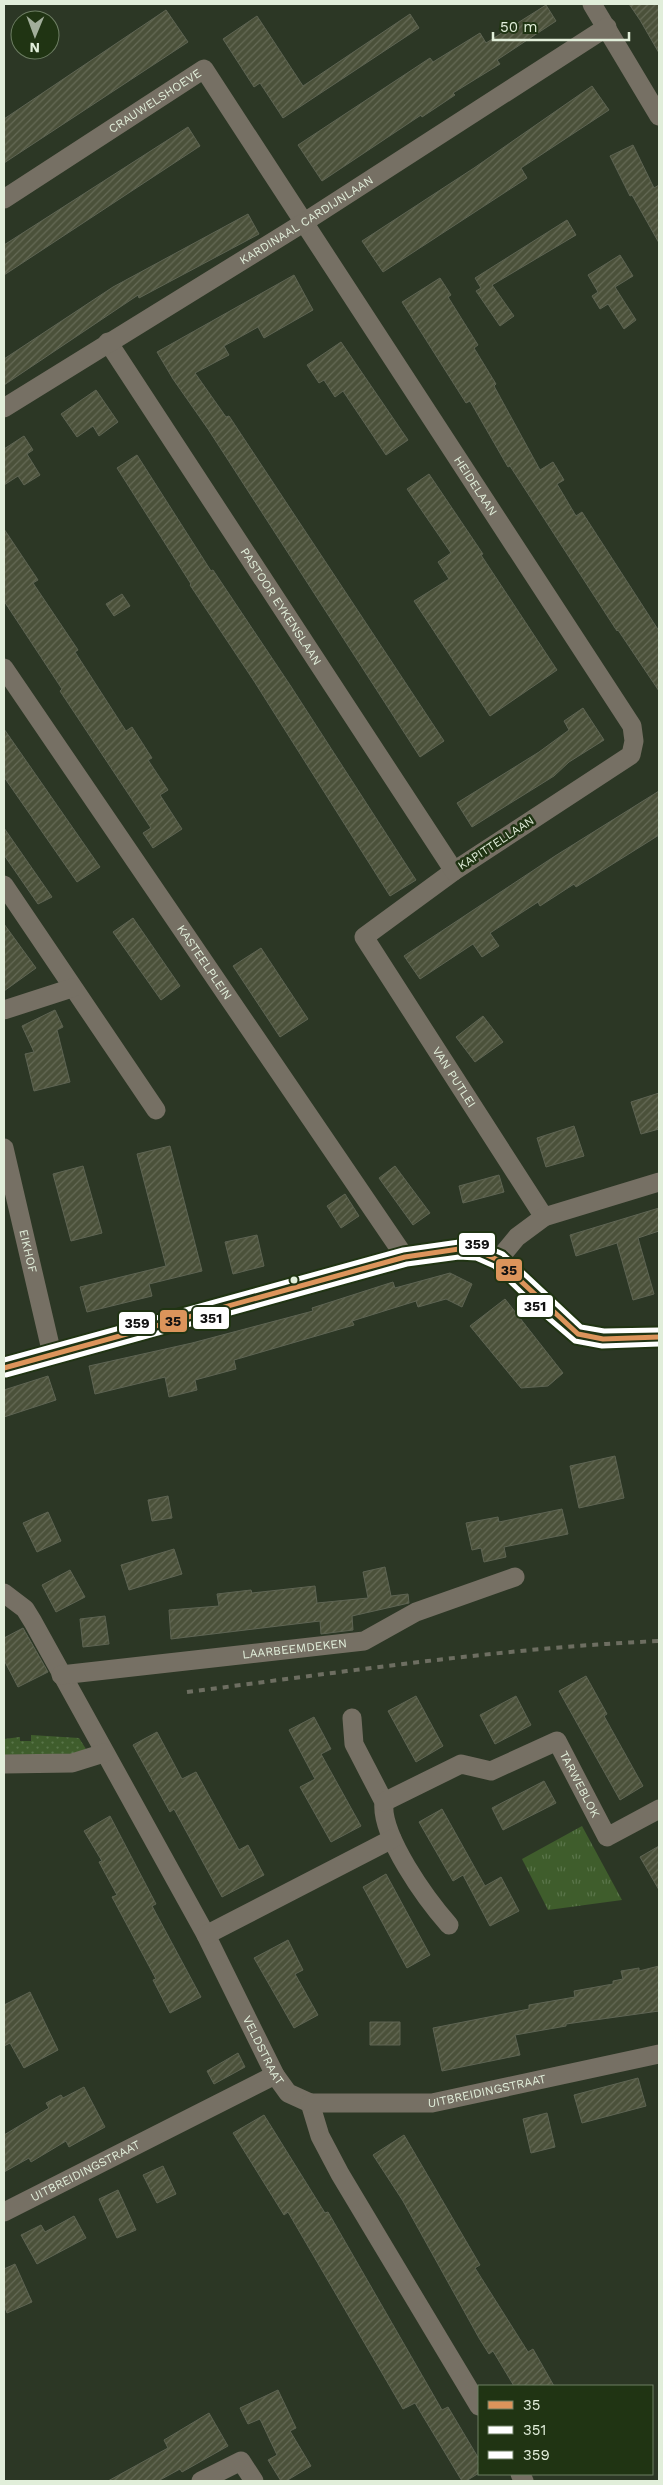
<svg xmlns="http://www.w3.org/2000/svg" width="663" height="2485" font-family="'Work Sans',sans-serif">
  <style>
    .grass { fill: url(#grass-dots) }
    .park { fill: url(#park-tufts) }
    .building { fill: url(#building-hatch); stroke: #5e6453 }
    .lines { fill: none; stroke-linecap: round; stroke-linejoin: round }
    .minor { stroke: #767064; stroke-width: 19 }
    .rail { stroke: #6d6e61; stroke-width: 4; stroke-dasharray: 6 6; stroke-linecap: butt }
    .bus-1-casing { stroke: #203413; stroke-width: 9 }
    .bus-2-casing { stroke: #203413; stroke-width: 9 }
    .bus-3-casing { stroke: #203413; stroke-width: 9 }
    .bus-1 { stroke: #dc945b; stroke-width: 5 }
    .bus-2 { stroke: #fff; stroke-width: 5 }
    .bus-3 { stroke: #fff; stroke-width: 5 }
    .bus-dot { fill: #e1eeda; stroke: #203413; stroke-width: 2 }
    .labels { text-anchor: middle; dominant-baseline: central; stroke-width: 5; stroke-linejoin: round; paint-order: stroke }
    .street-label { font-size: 12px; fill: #e1eeda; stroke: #203413 }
    .line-badge { stroke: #203413; stroke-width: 2 }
    .pale-badge-label { font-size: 14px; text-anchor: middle; font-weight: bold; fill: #111 }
  </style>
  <defs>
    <pattern id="grass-dots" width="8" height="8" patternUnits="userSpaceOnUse" patternTransform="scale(1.25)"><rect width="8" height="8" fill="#3f5d2c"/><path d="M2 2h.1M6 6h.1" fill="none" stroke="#5a754a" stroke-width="1.8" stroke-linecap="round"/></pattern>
    <pattern id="park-tufts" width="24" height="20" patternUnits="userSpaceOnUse" patternTransform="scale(1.25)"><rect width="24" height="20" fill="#3f5d2c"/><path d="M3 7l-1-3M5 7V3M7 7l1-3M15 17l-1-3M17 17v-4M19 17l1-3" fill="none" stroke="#5a754a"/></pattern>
    <pattern id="building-hatch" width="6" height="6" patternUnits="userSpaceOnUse" patternTransform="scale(1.25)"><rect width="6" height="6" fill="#4b513a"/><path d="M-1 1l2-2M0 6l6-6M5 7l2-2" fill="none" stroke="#656a56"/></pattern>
  </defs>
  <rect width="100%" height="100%" fill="#2c3725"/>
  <path class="grass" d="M31 1735 79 1738 86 1749 85 1754 4 1759V1739L20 1737V1741H31Z"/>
  <path class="park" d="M582 1826 622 1900 548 1910 522 1859Z"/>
  <path class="building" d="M629 4H659V53L640 20Z
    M546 5 556 21 497 60 500 64 453 93 455 95 422 117 421 115 322 181 298 145 430 58 433 62 480 33 486 43Z
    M166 10 188 42 4 163V119Z
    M410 14 419 28 283 118 260 83 254 87 223 39 257 16 303 86Z
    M592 86 609 110 521 168 527 178 383 272 362 241 474 168Z
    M188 127 200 146 4 275V245Z
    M633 145 654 188 659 185V243L632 195 630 196 610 156Z
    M248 214 259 234 139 298 138 295 4 385V359L113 287Z
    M567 220 576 235 492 285 514 316 500 326 476 291 481 288 475 278Z
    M620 255 633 276 615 287 636 320 624 329 608 304 600 309 592 296 598 292 588 275Z
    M294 275 313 310 264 338 258 327 224 346 229 355 195 373 226 417 229 416 444 741 420 757 208 429 173 379 157 352Z
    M440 278 451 295 448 297 478 345 474 348 496 384 494 386 540 470 553 462 564 480 557 484 576 516 582 512 659 631V691L618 630 617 631 510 466 508 467 470 401 466 403 402 302Z
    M341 342 408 440 386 455 343 391 335 397 324 380 319 383 307 365Z
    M96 390 118 422 99 436 93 426 77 437 61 414Z
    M24 436 33 450 27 454 40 475 24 485 18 476 4 485V449Z
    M137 455 211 571 213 570 290 685 416 880 390 896 254 681 190 585 191 584 117 468Z
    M429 474 483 554 481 555 557 670 490 716 414 601 449 579 438 562 451 553 407 489Z
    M4 529 38 580 33 583 78 650 75 652 126 731 132 727 152 758 148 760 168 790 160 795 182 829 153 848 143 833 151 828 60 691 62 689 4 601Z
    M122 594 130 606 114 616 106 604Z
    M583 708 604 740 569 762 554 776 472 827 457 803 539 752 569 730 564 721Z
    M4 729 100 867 77 882 4 777Z
    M659 791V835L576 887 574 884 540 906 538 902 490 933 499 946 482 957 473 944 420 979 404 956 555 856Z
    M4 828 52 897 38 904 4 855Z
    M133 918 180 986 161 1000 113 932Z
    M4 924 36 968 4 991Z
    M261 948 308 1019 280 1037 233 966Z
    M55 1010 63 1027 57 1030 70 1082 34 1091 25 1054 34 1052 22 1026Z
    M483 1016 503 1042 475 1062 456 1037Z
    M659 1093V1129L641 1134 631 1102Z
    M574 1126 584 1156 546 1167 537 1138Z
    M170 1146 202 1271 149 1284 152 1296 87 1312 80 1287 166 1266 137 1154Z
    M83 1166 102 1233 71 1241 53 1174Z
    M395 1166 430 1213 413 1225 379 1178Z
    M499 1175 504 1192 463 1203 459 1186Z
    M345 1194 359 1216 341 1228 327 1206Z
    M659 1208V1231L638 1238 654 1294 633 1300 617 1243 576 1256 570 1235Z
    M257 1235 264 1266 233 1274 225 1242Z
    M450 1273 472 1284 462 1307 446 1299 418 1307 416 1301 352 1321 354 1325 234 1360 236 1369 195 1380 197 1390 169 1397 165 1377 95 1394 89 1366 192 1343 313 1311 312 1308 393 1282 395 1288Z
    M505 1299 563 1373 548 1386 521 1388 470 1326Z
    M48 1376 56 1400 4 1417V1390Z
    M615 1456 624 1498 579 1508 570 1466Z
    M168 1496 172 1518 152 1521 148 1500Z
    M562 1509 568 1534 504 1547 506 1557 484 1562 481 1548 472 1550 466 1523 498 1517 499 1522Z
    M48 1512 61 1541 37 1552 23 1523Z
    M174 1549 182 1574 129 1590 121 1565Z
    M385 1567 391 1596 408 1594 409 1603 352 1616 353 1630 321 1634 320 1621 171 1639 169 1610 219 1606 217 1594 251 1590 252 1593 315 1586 317 1603 368 1598 363 1572Z
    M70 1570 85 1597 56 1612 42 1585Z
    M105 1616 109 1644 83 1647 80 1619Z
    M23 1628 48 1672 18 1687 4 1660V1638Z
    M586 1676 607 1714 604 1716 643 1786 620 1800 559 1691Z
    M416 1696 443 1746 416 1762 388 1711Z
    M516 1696 531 1725 495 1744 480 1715Z
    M314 1717 331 1749 321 1754 361 1826 331 1842 300 1787 315 1779 289 1730Z
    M157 1732 182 1779 196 1772 239 1850 248 1845 264 1875 222 1897 174 1809 170 1812 133 1745Z
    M544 1781 556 1803 503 1830 492 1808Z
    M442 1809 485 1886 501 1877 519 1911 490 1926 463 1875 453 1881 419 1822Z
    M110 1816 156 1904 152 1906 201 1997 170 2013 153 1980 156 1979 112 1897 117 1895 99 1862 102 1861 84 1831Z
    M659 1846V1890L640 1857Z
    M386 1874 430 1955 407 1968 363 1887Z
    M288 1940 303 1970 295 1974 318 2015 294 2028 254 1958Z
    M659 1966V2011L566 2024V2026L515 2035 520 2055 442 2071 433 2028 529 2009V2005L575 1997 574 1991 613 1984V1981L623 1979 621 1971 639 1968V1971Z
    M30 1992 58 2050 24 2068 10 2043 4 2046V2005Z
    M370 2022H400V2045H370Z
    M238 2053 245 2067 214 2084 207 2071Z
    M638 2078 646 2106 582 2123 574 2095Z
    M84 2087 105 2127 69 2147 66 2141 31 2162 29 2158 4 2172V2135L49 2108 46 2103 61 2095 63 2098Z
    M547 2113 555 2147 531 2153 523 2119Z
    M264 2115 325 2213 328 2212 442 2410 448 2407 479 2459V2473L466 2481H462L415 2403 403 2409 288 2212 284 2215 233 2133Z
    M404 2135 480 2265 475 2268 528 2352 533 2349 554 2386H514L493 2351 489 2354 479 2338 403 2201 373 2155Z
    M163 2166 176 2194 157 2203 143 2175Z
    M118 2190 136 2230 117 2238 99 2199Z
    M74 2216 86 2238 37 2264 21 2235 41 2225 45 2232Z
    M15 2264 32 2302 7 2313 4 2305V2269Z
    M278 2390 296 2428 290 2431 311 2466 286 2481H281L268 2460 277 2455 260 2419 248 2424 240 2408Z
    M209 2413 228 2446 182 2472 180 2469 158 2481H108L168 2448 164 2440Z"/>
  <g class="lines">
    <g class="minor">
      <path d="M592 4 659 116"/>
      <path id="s1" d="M4 199 204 69 632 726 634 741 631 755 454 871 364 937 544 1217"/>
      <path id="s2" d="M108 342 454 871"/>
      <path id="s3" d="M4 408 303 223 607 27"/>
      <path id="s4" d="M4 668 405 1257"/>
      <path d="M4 885 156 1110"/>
      <path d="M4 1010 72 988"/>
      <path id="s5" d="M4 1148 52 1354"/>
      <path d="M498 1260 517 1237 544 1217 659 1182"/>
      <path d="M4 1368 405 1257 459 1249 478 1251 498 1260 552 1312 578 1334 603 1339 659 1337"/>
      <path id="s6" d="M4 1593 25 1609 33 1622 206 1935 275 2075 288 2093 310 2103 320 2136 340 2174 479 2406"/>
      <path id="s7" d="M61 1675 364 1641 416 1612 515 1577"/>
      <path d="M352 1718 354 1744 384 1802C380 1836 427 1900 449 1925"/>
      <path d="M4 1764 72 1763 104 1753"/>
      <path id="s8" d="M384 1802 461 1764 491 1771 557 1741 607 1837 659 1809"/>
      <path d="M206 1935 392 1839"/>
      <path id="s9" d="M310 2103H432L659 2054"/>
      <path id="s10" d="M4 2212 275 2075"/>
      <path d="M520 2474 524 2481"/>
      <path d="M201 2481 241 2461 254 2481"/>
    </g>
    <path class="rail" d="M187 1692C344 1672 501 1648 659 1641"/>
    <defs>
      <path id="bus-1" d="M4 1368 405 1257 459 1249 478 1251 498 1260 578 1334 603 1339 659 1337"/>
      <path id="bus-2" d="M6 1375 407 1264 459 1257 476 1258 494 1266 547 1317 575 1341 602 1346 659 1344"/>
      <path id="bus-3" d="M4 1360 403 1250 459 1242 480 1244 503 1254 581 1327 604 1331 659 1330"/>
    </defs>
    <use href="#bus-1" class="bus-1-casing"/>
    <use href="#bus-2" class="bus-2-casing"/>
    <use href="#bus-3" class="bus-3-casing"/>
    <use href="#bus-1" class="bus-1"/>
    <use href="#bus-2" class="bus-2"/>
    <use href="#bus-3" class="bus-3"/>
  </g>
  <circle class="bus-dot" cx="294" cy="1280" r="4.5"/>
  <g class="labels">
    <g class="street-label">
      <text stroke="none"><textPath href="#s1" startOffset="180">CRAUWELSHOEVE</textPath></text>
      <text stroke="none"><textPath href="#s3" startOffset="356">KARDINAAL CARDIJNLAAN</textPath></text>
      <text stroke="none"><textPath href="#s1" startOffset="736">HEIDELAAN</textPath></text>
      <text stroke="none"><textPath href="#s2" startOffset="316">PASTOOR EYKENSLAAN</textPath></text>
      <text transform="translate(496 843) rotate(-33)">KAPITTELLAAN</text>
      <text stroke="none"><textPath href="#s4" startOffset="356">KASTEELPLEIN</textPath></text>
      <text stroke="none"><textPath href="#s1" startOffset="1542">VAN PUTLEI</textPath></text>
      <text stroke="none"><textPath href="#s5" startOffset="106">EIKHOF</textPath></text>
      <text stroke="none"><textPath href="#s7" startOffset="235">LAARBEEMDEKEN</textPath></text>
      <text stroke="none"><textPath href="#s8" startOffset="238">TARWEBLOK</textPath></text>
      <text stroke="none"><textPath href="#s6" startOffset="528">VELDSTRAAT</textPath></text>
      <text stroke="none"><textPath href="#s9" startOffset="178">UITBREIDINGSTRAAT</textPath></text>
      <text stroke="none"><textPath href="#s10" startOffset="91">UITBREIDINGSTRAAT</textPath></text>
    </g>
  </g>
  <g class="line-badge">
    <rect x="458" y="1232" width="38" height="24" rx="5" fill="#fff"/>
    <rect x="495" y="1258" width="28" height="24" rx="5" fill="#dc945b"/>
    <rect x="516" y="1294" width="38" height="24" rx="5" fill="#fff"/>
    <rect x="192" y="1306" width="38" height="24" rx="5" fill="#fff"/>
    <rect x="159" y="1309" width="29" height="24" rx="5" fill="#dc945b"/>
    <rect x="118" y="1311" width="38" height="24" rx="5" fill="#fff"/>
  </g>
  <g class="pale-badge-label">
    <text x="477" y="1249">359</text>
    <text x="509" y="1275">35</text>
    <text x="535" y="1311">351</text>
    <text x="211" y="1323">351</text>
    <text x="173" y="1326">35</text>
    <text x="137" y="1328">359</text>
  </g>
  <rect width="663" height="2485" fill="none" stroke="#e1eeda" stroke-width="10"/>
  <rect x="478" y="2385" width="175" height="90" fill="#203413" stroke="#6d7e63"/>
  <rect x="488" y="2401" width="25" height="8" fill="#dc945b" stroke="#6d7e63"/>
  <text x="523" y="2410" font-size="15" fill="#e1eeda">35</text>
  <rect x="488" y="2426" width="25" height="8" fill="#ffffff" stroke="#6d7e63"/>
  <text x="523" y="2435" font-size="15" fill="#e1eeda">351</text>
  <rect x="488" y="2451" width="25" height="8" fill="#ffffff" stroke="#6d7e63"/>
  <text x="523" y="2460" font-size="15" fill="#e1eeda">359</text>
  <g transform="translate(35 35) rotate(181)"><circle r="24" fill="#203413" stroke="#6d7e63"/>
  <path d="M0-4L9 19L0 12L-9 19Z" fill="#a2ae9b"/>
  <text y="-8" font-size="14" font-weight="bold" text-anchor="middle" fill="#e1eeda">N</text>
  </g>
  <path d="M493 32v8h136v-8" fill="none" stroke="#e1eeda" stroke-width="2.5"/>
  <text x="500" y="32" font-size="15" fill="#e1eeda" stroke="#203413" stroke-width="4" paint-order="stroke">50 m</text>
</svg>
